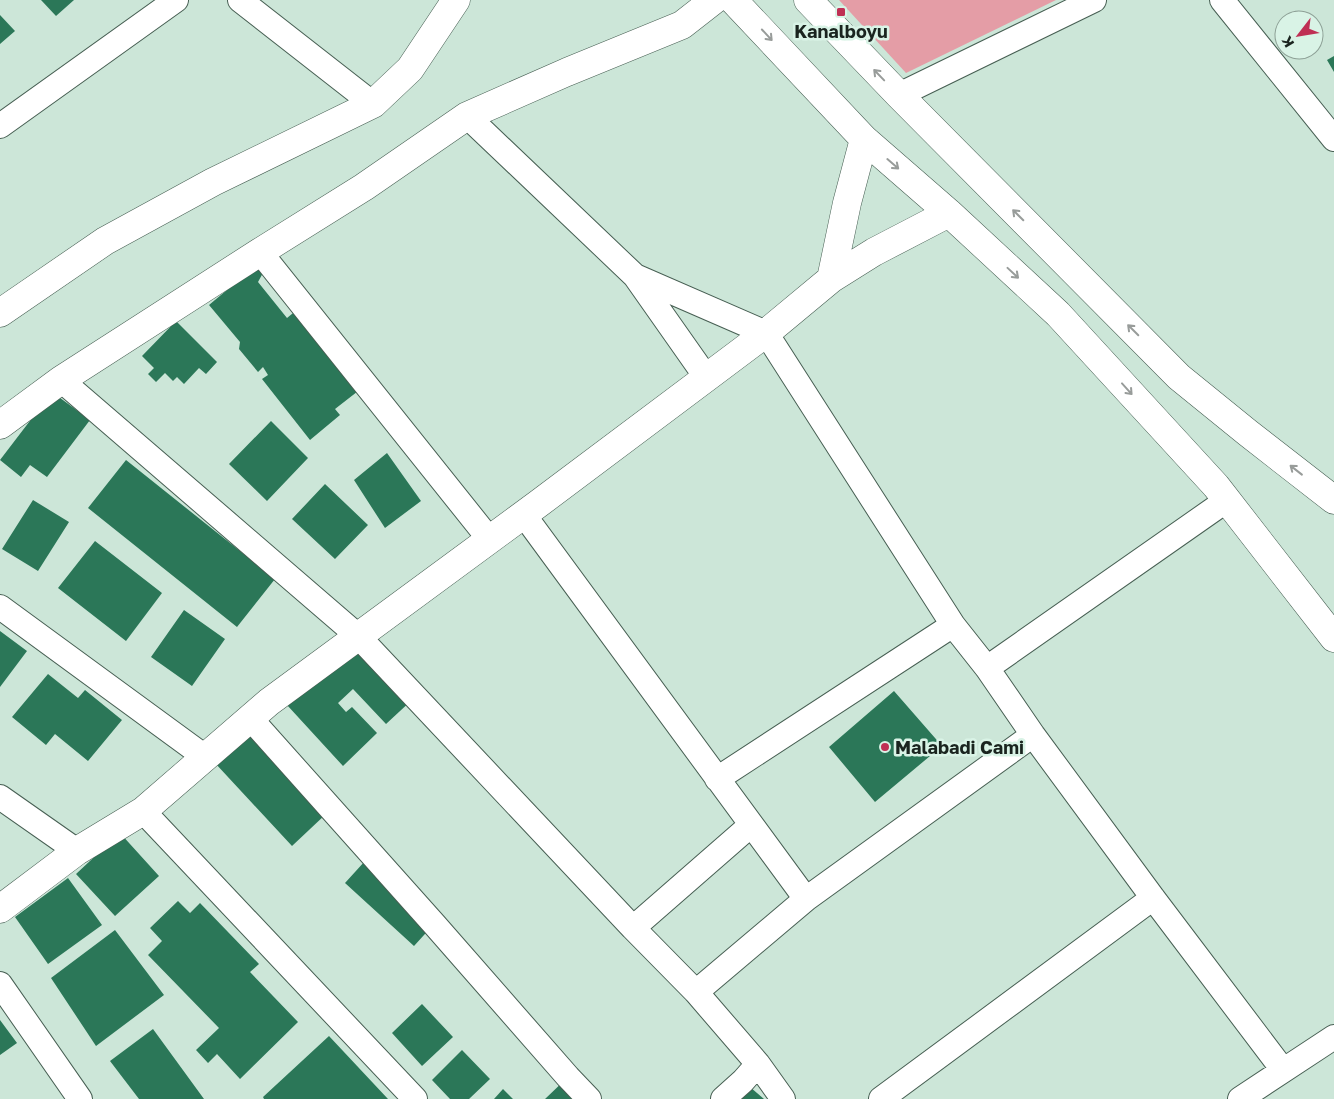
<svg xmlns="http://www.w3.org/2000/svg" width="1334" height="1099" font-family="'Golos Text',sans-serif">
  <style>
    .green { fill: #e49da6 }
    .building { fill: #2b7758 }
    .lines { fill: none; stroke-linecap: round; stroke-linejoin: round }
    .street-casing { stroke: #475f53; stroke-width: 26 }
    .secondary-casing { stroke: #475f53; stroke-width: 29 }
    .street { stroke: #fff; stroke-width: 24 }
    .secondary { stroke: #fff; stroke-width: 28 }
    .oneway { stroke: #989c9a }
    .poi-dot { fill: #bf2f54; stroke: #d9f3e6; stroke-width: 2 }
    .labels { text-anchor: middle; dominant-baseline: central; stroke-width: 5; stroke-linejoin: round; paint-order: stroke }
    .poi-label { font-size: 18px; font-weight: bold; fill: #1a241f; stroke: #d9f3e6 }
  </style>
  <rect width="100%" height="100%" fill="#cce6d8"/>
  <path class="green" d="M839 0H1056L906 73Z"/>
  <path class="building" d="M41 0H74L56 16Z
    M0 15 15 31 0 44Z
    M1334 56V72L1327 60Z
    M258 264 264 271 258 282 287 318 298 309 362 388 335 409 340 415 310 440 262 379 268 375 263 367 258 372 239 349 240 342 209 305Z
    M176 321 217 362 206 374 199 368 184 384 177 377 173 381 165 373 156 382 148 374 154 368 142 356Z
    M52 392 90 420 47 477 30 465 21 477 0 460Z
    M271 421 308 458 267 501 229 464Z
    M387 453 421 501 385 528 354 480Z
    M126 460 275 579 237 627 88 508Z
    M325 484 368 525 335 559 292 519Z
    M33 500 69 522 38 571 2 549Z
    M95 541 162 593 126 641 58 588Z
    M184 610 225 639 192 686 151 657Z
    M0 631 27 651 0 687Z
    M357 640 413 699 386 724 353 689 338 703 346 712 352 707 377 733 343 766 287 705Z
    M48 674 78 698 85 690 122 720 88 761 55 734 46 745 12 717Z
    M894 691 942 746 875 802 829 747Z
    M250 731 326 814 292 846 215 763Z
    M120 833 159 876 115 916 76 874Z
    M365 861 434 924 414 946 345 883Z
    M68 878 102 925 48 964 15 917Z
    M178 901 190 913 200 903 259 964 250 972 298 1022 240 1079 217 1054 208 1063 196 1050 219 1028 148 955 162 941 150 928Z
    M115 930 164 995 96 1046 51 978Z
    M422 1004 453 1037 422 1066 392 1033Z
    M0 1020 17 1043 0 1055Z
    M153 1029 204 1099H139L110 1061Z
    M329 1036 388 1099H264L263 1097Z
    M462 1050 490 1079 469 1099H450L432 1080Z
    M568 1077 589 1099H545Z
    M743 1081 764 1099H727Z
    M503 1089 513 1099H494Z"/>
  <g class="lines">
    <defs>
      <path id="street" d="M240 0 373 104
        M1222 0 1334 139
        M899 95 1094 0
        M467 116 635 276 706 377
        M0 126 176 0
        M260 252 490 540
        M635 276 766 333 953 625 987 668 1033 735 1153 898 1283 1070
        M61 380 358 636 633 928 696 992 758 1064 783 1099
        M524 515 806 899
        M0 607 205 757
        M987 668 1227 500
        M250 718 434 924 568 1077 589 1099
        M717 779 953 625
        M0 797 77 851
        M143 811 415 1099
        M633 928 751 825
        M0 984 80 1099
        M696 992 806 899 1033 735
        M723 1099 743 1081 758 1064
        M881 1099 1153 898
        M1240 1099 1334 1037"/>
      <path id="secondary" d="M733 0 864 139 949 213 1058 314 1216 486 1334 638
        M808 0 899 95 1179 377 1248 433 1334 500
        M831 279 847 203 864 139
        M0 313 105 241 213 182 373 104 410 69 456 0
        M0 425 61 380 260 252 364 187 467 116 567 72 682 25 714 0
        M0 909 77 851 143 811 269 702 538 504 766 333 831 279 874 252 949 213"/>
    </defs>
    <use href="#street" class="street-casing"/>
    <use href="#secondary" class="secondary-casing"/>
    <use href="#street" class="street"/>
    <use href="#secondary" class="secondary"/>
  </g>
  <defs><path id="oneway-shaft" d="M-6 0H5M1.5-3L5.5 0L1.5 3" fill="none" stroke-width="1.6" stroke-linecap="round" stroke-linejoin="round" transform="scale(1.25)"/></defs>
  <g class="oneway">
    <use href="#oneway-shaft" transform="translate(767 35) rotate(47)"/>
    <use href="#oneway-shaft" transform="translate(879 75) rotate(-134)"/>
    <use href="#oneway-shaft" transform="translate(893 164) rotate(41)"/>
    <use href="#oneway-shaft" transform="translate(1018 215) rotate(-135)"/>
    <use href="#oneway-shaft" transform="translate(1013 273) rotate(43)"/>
    <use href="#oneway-shaft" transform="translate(1133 330) rotate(-135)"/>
    <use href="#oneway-shaft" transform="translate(1127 389) rotate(48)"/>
    <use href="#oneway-shaft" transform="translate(1296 470) rotate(-142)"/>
  </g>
  <g class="poi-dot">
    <rect x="836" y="7" width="10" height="10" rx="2.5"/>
    <circle cx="885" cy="747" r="5"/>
  </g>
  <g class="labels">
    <g class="poi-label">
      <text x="841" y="31">Kanalboyu</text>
      <text x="895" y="747" text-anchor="start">Malabadi Cami</text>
    </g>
  </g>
  <g transform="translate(1299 35) rotate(239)"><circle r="24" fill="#d9f3e6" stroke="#8da096"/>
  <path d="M0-4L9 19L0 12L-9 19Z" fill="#bf2f54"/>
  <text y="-8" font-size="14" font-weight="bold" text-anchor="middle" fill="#1a241f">K</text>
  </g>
</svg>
